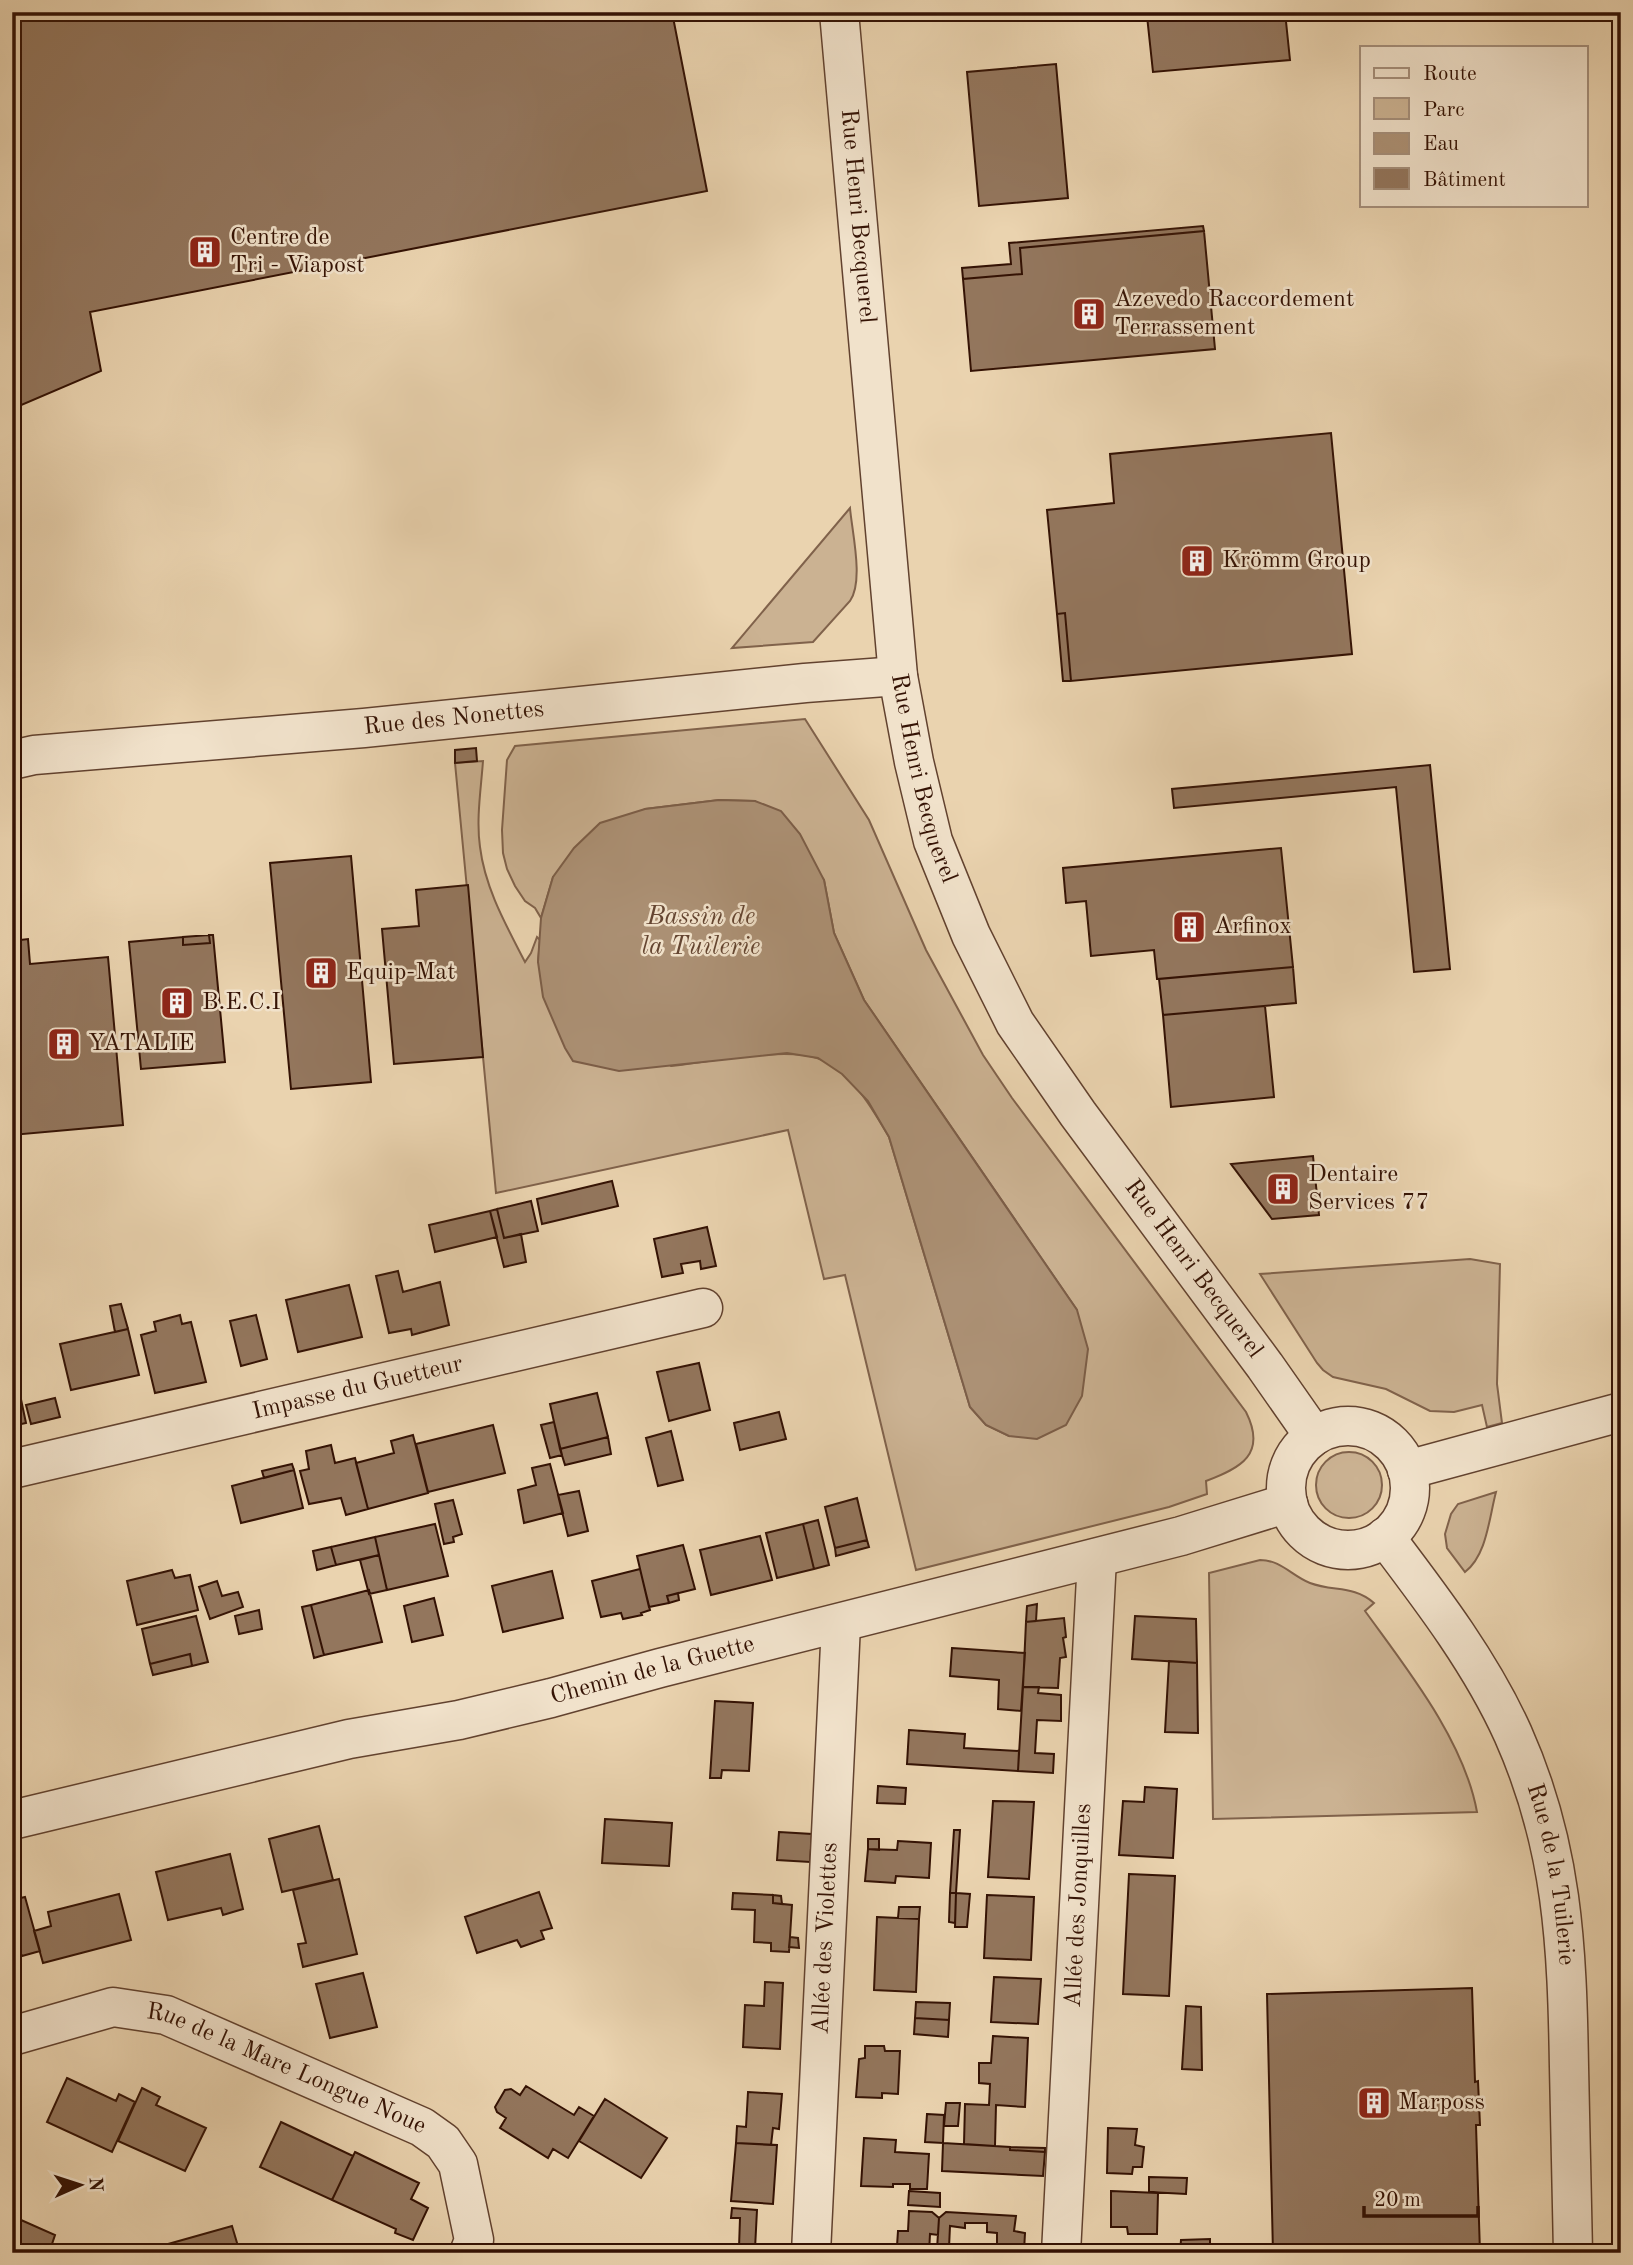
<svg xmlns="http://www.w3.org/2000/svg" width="1633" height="2265" font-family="'Old Standard TT',serif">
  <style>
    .green { fill: #cbb292; stroke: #80624b; stroke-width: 2 }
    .water { fill: #ac9175; stroke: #7c5e48; stroke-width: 2 }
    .building { fill: #93765d; stroke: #341204; stroke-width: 2 }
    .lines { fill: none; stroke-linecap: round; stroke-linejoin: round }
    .minor-casing { stroke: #62422f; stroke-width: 41 }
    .tertiary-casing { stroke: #62422f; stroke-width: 41 }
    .minor { stroke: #f1e2cb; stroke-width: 38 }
    .tertiary { stroke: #f1e2cb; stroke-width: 38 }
    .labels { text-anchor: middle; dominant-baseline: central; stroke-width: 5; stroke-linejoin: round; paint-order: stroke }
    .street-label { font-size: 24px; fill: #341204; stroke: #f1e2cb }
    .poi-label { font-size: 24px; fill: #341204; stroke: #f1e2cb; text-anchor: start }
    .water-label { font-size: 26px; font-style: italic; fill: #644531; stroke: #f1e2cb }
  </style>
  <rect width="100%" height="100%" fill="#ead3af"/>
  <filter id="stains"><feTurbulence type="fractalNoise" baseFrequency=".00286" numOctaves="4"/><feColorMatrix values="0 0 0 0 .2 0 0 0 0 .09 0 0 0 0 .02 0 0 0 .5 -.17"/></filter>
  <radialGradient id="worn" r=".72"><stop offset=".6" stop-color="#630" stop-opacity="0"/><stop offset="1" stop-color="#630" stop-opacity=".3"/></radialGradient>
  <path class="green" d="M850 508C852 532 864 581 850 601L813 642 732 648Z
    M805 719 869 820 926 950 983 1055 1012 1098 1246 1412C1267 1454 1241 1468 1206 1481L1207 1494 1169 1507 916 1570 845 1275 824 1279 788 1130 496 1193 455 763 483 761C481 789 476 819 480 847 485 888 506 925 525 962L531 953 537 937 540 940 538 962 671 1066C708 1062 785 1047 817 1058 851 1070 872 1108 889 1137L970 1407 986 1425 1009 1436 1077 1310 864 1000 834 933 824 880 755 801 719 800 645 809 553 877 541 918 535 908 525 901 515 886 507 869 503 853 502 830 507 760 515 746Z
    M1470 1259 1500 1264 1497 1384 1502 1423 1487 1427 1482 1405 1454 1412 1430 1411 1386 1389 1333 1377 1323 1370 1317 1363 1260 1274Z
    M1316 1485a33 33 0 1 1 66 0a33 33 0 1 1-66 0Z
    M1496 1492C1489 1518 1487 1555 1465 1572L1447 1548 1445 1534 1451 1514 1458 1504Z
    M1260 1560C1281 1560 1292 1576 1310 1583 1334 1592 1353 1585 1374 1603L1365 1611C1407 1669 1464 1740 1477 1812L1213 1819 1209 1573Z"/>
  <path class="water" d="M719 800 755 801 781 811 800 834 824 880 834 933 864 1000 1077 1310 1088 1349 1082 1396 1066 1425 1037 1439 1009 1436 986 1425 970 1407 889 1137 868 1101 842 1074 818 1058 787 1053 619 1071 573 1061 565 1048 543 997 538 962 541 918 553 877 574 848 600 823 645 809Z"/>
  <path class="building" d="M12 12H672L707 191 90 312 101 371 12 409Z
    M1099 12H1285L1290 60 1153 72 1147 16 1108 19Z
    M1056 64 1068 198 979 206 967 72Z
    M1203 226 1204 231 1020 248 1022 274 963 279 962 268 1011 264 1009 243Z
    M1204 231 1215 349 971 371 963 279 1022 274 1020 248Z
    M1331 433 1352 654 1071 681 1065 613 1057 614 1047 510 1114 503 1110 454Z
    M1065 613 1071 681H1063L1057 614Z
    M476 748 477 761 455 763V750Z
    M1430 765 1450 969 1414 972 1396 787 1174 808 1172 789Z
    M1281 848 1293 967 1157 979 1154 950 1091 956 1086 901 1066 903 1063 868Z
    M351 856 371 1082 291 1089 270 863Z
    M468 885 483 1057 394 1064 382 929 419 926 416 890Z
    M209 935 210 943 183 945V937Z
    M209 935H213L225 1062 141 1069 129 942 183 937V945L210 943Z
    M28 939 30 964 108 957 123 1125 12 1135V941Z
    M1293 967 1296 1003 1163 1015 1159 979Z
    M1265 1006 1274 1097 1171 1107 1163 1015Z
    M1313 1156 1319 1215 1272 1219 1231 1164Z
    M612 1181 618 1206 542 1224 537 1199Z
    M531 1201 538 1231 504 1238 497 1209Z
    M497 1209 504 1238 521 1234 526 1262 504 1267 490 1211Z
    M490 1211 497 1237 435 1252 429 1225Z
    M707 1227 716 1266 701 1269 700 1261 681 1264 683 1273 662 1277 654 1239Z
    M398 1271 403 1292 440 1282 449 1325 412 1335 411 1329 389 1333 376 1276Z
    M349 1285 362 1337 298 1352 286 1300Z
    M121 1304 128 1329 115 1332 110 1306Z
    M180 1315 182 1324 191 1322 206 1382 155 1393 141 1335 156 1331 154 1322Z
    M256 1315 267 1359 241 1366 230 1321Z
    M128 1329 139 1375 71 1390 60 1344Z
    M699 1363 710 1410 669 1421 657 1372Z
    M19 1390 26 1423 12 1426V1392Z
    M597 1393 608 1437 560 1449 550 1404Z
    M55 1398 60 1417 31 1424 26 1405Z
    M779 1412 786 1439 740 1450 734 1423Z
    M554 1422 562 1455 550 1458 541 1425Z
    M493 1425 505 1473 428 1492 416 1444Z
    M671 1431 683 1480 658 1486 646 1438Z
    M413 1435 428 1493 368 1509 356 1463 394 1453 391 1441Z
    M608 1437 611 1454 565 1465 560 1449Z
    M331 1445 335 1463 355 1458 368 1509 346 1515 341 1498 309 1504 300 1471 309 1469 306 1451Z
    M292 1464 294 1470 264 1478 262 1471Z
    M550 1464 563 1513 524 1523 518 1490 536 1485 532 1468Z
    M294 1470 303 1508 241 1523 232 1486Z
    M579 1491 588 1531 568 1536 558 1495Z
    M857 1498 867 1540 835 1548 825 1507Z
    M453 1500 462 1534 453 1537 454 1542 444 1544 435 1504Z
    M818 1520 829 1565 814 1569 803 1524Z
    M435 1524 448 1576 387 1590 375 1537Z
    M803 1524 814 1569 777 1578 766 1533Z
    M760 1536 772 1580 711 1595 700 1550Z
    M375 1537 379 1555 336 1565 331 1547Z
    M867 1540 869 1547 836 1556 835 1548Z
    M683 1545 695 1589 667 1596 669 1603 649 1607 637 1556Z
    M331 1547 336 1565 317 1570 313 1551Z
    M379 1555 387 1590 369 1594 360 1560Z
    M640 1569 650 1610 641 1613 642 1615 623 1619 621 1613 601 1617 592 1581Z
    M172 1570 175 1578 190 1575 198 1610 137 1625 127 1581Z
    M552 1571 563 1618 503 1632 492 1586Z
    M217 1581 222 1596 238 1592 243 1607 210 1619 199 1587Z
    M369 1590 382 1642 324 1655 311 1605Z
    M678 1593 679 1600 669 1603 667 1596Z
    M434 1598 443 1635 412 1642 404 1606Z
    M1037 1604 1036 1621 1026 1622 1027 1606Z
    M311 1605 324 1655 314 1658 302 1607Z
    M259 1610 262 1629 239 1634 235 1616Z
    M196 1616 208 1662 192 1666 190 1654 150 1664 142 1629Z
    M1135 1616 1196 1619 1197 1663 1132 1659Z
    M1064 1618 1066 1637 1063 1638 1066 1657 1060 1658 1058 1688 1023 1687 1026 1622Z
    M952 1648 1025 1653 1021 1711 998 1709 999 1680 950 1676Z
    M190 1654 192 1666 153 1675 150 1664Z
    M1169 1661 1197 1663 1198 1733 1165 1732Z
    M1023 1687H1039L1038 1693 1061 1695V1721L1037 1720 1035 1753 1054 1754 1053 1773 1018 1771Z
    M715 1701 753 1703 749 1771 722 1770 721 1778H710Z
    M909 1730 965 1734 964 1748 1019 1751 1018 1771 907 1764Z
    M878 1786 906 1788 905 1804 877 1803Z
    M1145 1787 1177 1789 1173 1858 1119 1855 1123 1801 1144 1802Z
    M993 1801 1034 1802 1029 1879 988 1877Z
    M605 1819 672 1823 669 1866 602 1863Z
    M319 1826 333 1880 282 1892 269 1839Z
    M954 1830H960L956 1893H950Z
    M779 1832 812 1834 810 1862 777 1860Z
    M868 1839H879V1850L868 1849Z
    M898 1841 931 1843 929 1878 896 1876 895 1883 865 1881 868 1849 897 1850Z
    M230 1854 243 1909 223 1915 221 1908 168 1920 156 1872Z
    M1129 1874 1175 1876 1169 1996 1123 1994Z
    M339 1879 357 1954 303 1967 298 1944 306 1943 293 1890Z
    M539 1892 552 1928 541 1931 544 1939 521 1947 517 1940 477 1953 465 1917Z
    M733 1893 773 1895V1903L792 1905 789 1952 771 1951V1943L754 1942 755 1910 732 1909Z
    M950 1893H956L955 1923 949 1922Z
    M956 1893 970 1894 967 1927H955Z
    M119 1894 131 1940 43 1963 34 1931 51 1926 48 1912Z
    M773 1895 781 1896 782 1904 773 1903Z
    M987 1895 1034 1897 1031 1960 984 1958Z
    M25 1897 40 1951 22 1956 20 1952 12 1954V1900Z
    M899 1907H920L919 1919 898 1918Z
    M877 1917 919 1919 916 1992 874 1990Z
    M790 1937 798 1938 799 1948 789 1947Z
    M363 1973 377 2027 330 2038 316 1984Z
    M994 1977 1041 1979 1038 2024 991 2022Z
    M765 1982 783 1983 780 2049 743 2047 745 2005 764 2006Z
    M1472 1988 1475 2082 1478 2081 1480 2125H1476L1480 2253H1273L1267 1994Z
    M916 2002 950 2003 949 2020 915 2018Z
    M1186 2006 1201 2007 1202 2070 1182 2069Z
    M915 2018 949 2020 948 2037 914 2034Z
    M993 2036 1028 2038 1025 2107 996 2105 995 2146 964 2144 965 2104 989 2105 990 2084 979 2083V2063H991Z
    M865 2046H884L885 2051H900L898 2094 882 2093V2098L856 2097 859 2059 865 2058Z
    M67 2078 116 2101 119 2094 135 2102 112 2152 47 2122Z
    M526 2086 574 2115 579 2107 594 2116 568 2158 553 2149 548 2158 500 2128 506 2118 497 2112 495 2107 505 2090 511 2089 520 2095Z
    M142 2088 160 2097 156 2105 206 2128 185 2171 118 2141Z
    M748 2092 782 2094 779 2129 773 2128 771 2145 736 2143 737 2126 746 2127Z
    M605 2099 667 2138 641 2178 579 2141Z
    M946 2103H960L958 2126H944Z
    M927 2114 944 2115 943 2143 925 2142Z
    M281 2122 353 2156 332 2200 260 2167Z
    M1108 2128 1137 2129 1135 2145 1144 2147 1142 2167H1133L1132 2174 1107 2173Z
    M864 2138 896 2140 895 2152 929 2154 927 2189H910V2184H893V2187L861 2186Z
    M736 2143 777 2145 773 2204 731 2201Z
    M943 2143 1010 2147V2150L1045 2152 1043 2176 942 2171Z
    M1010 2147 1045 2148V2152L1010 2150Z
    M355 2152 419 2183 411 2199 428 2208 413 2240 395 2233 396 2229 332 2200Z
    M1149 2177 1187 2178 1186 2194 1149 2192Z
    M909 2191 940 2193V2207L908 2205Z
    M1111 2191 1158 2193 1157 2234H1128L1127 2227H1111Z
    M732 2208 757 2210 755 2249 739 2248 740 2218H731Z
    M909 2211 932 2212 939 2218 938 2235 930 2234 929 2253H907V2246H897L898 2231H908Z
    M946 2212 1016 2216 1014 2231 1025 2233 1024 2251 997 2253V2233L987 2232V2223H965V2228L950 2226 949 2248 937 2249 939 2218Z
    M12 2216 55 2235 49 2253H12Z
    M232 2226 240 2253H163L161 2246Z
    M1210 2239V2253H1180L1181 2240Z
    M91 2245 108 2253H87Z
    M69 2247 83 2253H66Z"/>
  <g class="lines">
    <defs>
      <g id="minor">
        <path id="s1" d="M12 760 34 755 364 728 805 683 898 676"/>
        <path id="s2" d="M12 1469 703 1308"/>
        <path id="s3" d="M12 1820 349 1739 459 1720 551 1698 660 1668 1181 1536 1288 1503"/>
        <path id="s4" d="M12 2036 113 2007 166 2015 422 2127 443 2142 458 2164 474 2240 469 2253"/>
        <path id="s5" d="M811 2253 841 1624"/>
        <path id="s6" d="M1061 2253 1097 1558"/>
      </g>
      <g id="tertiary">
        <path id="s7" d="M839 12 898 676 914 762 933 841 971 935 1015 1023 1078 1114 1265 1366 1314 1436"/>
        <circle cx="1348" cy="1488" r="62"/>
        <path d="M1407 1470 1621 1412"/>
        <path id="s8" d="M1385 1537C1432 1599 1481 1663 1513 1734 1563 1846 1567 1946 1569 2067 1570 2129 1572 2191 1573 2253"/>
      </g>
    </defs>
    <use href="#minor" class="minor-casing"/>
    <use href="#tertiary" class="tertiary-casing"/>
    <use href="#minor" class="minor"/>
    <use href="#tertiary" class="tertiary"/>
  </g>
  <defs>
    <symbol id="building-square" viewBox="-11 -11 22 22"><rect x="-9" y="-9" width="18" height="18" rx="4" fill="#8f2418" stroke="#f1e2cb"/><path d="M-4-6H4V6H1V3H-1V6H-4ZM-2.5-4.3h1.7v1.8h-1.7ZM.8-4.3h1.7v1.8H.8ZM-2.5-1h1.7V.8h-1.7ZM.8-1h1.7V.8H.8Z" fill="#fff"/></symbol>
  </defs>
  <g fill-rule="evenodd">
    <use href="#building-square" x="186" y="233" width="38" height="38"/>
    <use href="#building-square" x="1070" y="295" width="38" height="38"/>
    <use href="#building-square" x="1178" y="542" width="38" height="38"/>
    <use href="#building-square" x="1170" y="908" width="38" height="38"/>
    <use href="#building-square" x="302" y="954" width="38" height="38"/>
    <use href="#building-square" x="158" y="984" width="38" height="38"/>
    <use href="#building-square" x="45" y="1025" width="38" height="38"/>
    <use href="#building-square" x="1264" y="1170" width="38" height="38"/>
    <use href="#building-square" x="1355" y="2084" width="38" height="38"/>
  </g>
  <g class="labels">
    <g class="street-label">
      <text stroke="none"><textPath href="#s7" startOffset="205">Rue Henri Becquerel</textPath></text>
      <text stroke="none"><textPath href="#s1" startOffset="444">Rue des Nonettes</textPath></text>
      <text stroke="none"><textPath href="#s7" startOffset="772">Rue Henri Becquerel</textPath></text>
      <text stroke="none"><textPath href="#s7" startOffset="1339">Rue Henri Becquerel</textPath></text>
      <text stroke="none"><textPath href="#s2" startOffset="355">Impasse du Guetteur</textPath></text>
      <text stroke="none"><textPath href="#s3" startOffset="658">Chemin de la Guette</textPath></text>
      <text stroke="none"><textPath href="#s8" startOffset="382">Rue de la Tuilerie</textPath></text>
      <text stroke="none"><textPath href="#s6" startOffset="348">Allée des Jonquilles</textPath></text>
      <text stroke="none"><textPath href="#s5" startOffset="315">Allée des Violettes</textPath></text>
      <text stroke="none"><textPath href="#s4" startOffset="290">Rue de la Mare Longue Noue</textPath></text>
    </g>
    <g class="poi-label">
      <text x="230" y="238">Centre de<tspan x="230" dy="28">Tri - Viapost</tspan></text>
      <text x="1114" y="300">Azevedo Raccordement<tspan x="1114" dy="28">Terrassement</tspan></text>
      <text x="1222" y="561">Krömm Group</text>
      <text x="1214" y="927">Arfinox</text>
      <text x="346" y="973">Equip-Mat</text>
      <text x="202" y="1003">B.E.C.I</text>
      <text x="88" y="1044">YATALIE</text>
      <text x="1308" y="1175">Dentaire<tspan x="1308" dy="28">Services 77</tspan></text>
      <text x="1398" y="2103">Marposs</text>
    </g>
    <g class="water-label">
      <text x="701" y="917">Bassin de<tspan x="701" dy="30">la Tuilerie</tspan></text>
    </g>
  </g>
  <rect width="1633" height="2265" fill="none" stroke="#ead3af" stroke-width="42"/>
  <rect x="14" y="14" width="1605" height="2237" fill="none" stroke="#341204" stroke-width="3.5"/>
  <rect x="21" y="21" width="1591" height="2223" fill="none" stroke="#341204" stroke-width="2"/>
  <rect x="1360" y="46" width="228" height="161" fill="#f1e2cb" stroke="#a58f7b" stroke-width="2"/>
  <rect x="1374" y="68" width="35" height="10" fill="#f1e2cb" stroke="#a58f7b" stroke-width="2"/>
  <text x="1423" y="80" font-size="21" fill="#341204">Route</text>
  <rect x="1374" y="98" width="35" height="21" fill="#cbb292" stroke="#a58f7b" stroke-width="2"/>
  <text x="1423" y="116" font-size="21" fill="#341204">Parc</text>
  <rect x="1374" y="133" width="35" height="21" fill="#ac9175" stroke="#a58f7b" stroke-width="2"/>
  <text x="1423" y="150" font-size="21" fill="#341204">Eau</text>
  <rect x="1374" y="168" width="35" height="21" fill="#93765d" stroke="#a58f7b" stroke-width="2"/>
  <text x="1423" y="186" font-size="21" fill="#341204">Bâtiment</text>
  <g transform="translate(80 2185) rotate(87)" stroke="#f1e2cb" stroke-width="5" paint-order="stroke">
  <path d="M0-5L12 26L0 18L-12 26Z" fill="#341204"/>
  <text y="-10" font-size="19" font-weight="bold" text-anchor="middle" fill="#341204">N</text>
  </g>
  <path d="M1364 2206v10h114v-10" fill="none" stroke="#341204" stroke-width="3.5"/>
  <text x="1374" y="2206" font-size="21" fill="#341204" stroke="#f1e2cb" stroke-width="5" paint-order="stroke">20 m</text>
  <rect width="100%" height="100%" filter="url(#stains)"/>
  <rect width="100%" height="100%" fill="url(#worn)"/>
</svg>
